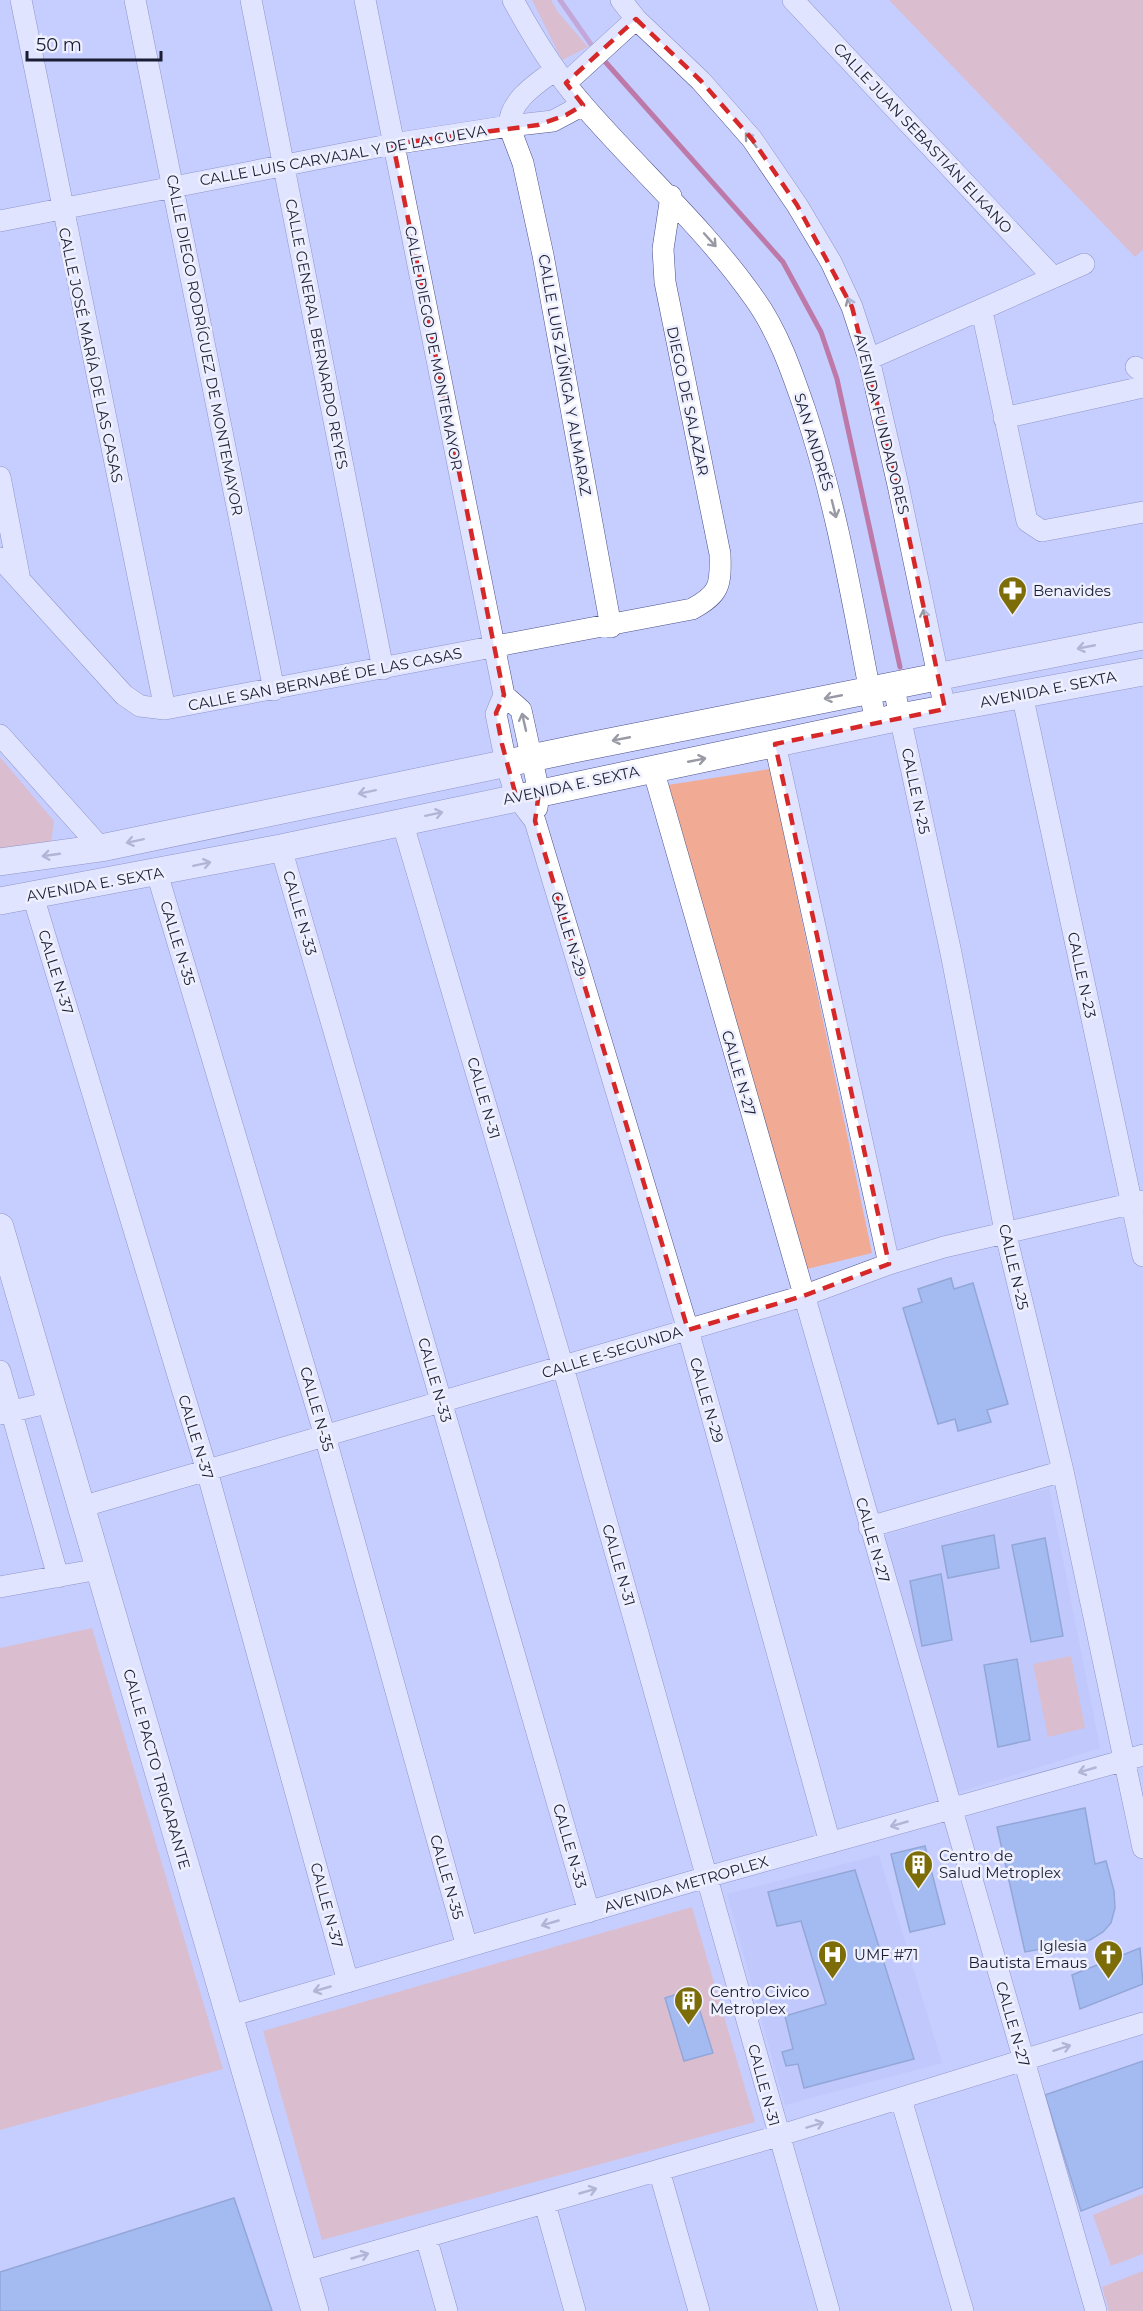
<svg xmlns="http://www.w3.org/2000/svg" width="1143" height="2311" font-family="Montserrat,sans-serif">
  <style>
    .built { fill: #b9c0f8 }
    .green { fill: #f1ab94 }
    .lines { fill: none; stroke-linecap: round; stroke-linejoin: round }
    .stream { stroke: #bd79a8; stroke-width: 5 }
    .building { fill: #7aa4e3; stroke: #5476a8; stroke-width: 1.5 }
    .minor-casing { stroke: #4b5086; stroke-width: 22 }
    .tertiary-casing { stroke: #4b5086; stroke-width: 28 }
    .minor { stroke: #fff; stroke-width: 21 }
    .tertiary { stroke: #fff; stroke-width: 27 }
    .oneway { stroke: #9899a4 }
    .marked { fill: none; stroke: #d62828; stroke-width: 4.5; stroke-dasharray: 12 8; stroke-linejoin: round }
    .labels { text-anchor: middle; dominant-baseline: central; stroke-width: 5; stroke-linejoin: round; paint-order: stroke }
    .street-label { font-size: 15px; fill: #1b1d34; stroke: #eef0fe }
    .poi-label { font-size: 15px; fill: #1b1d34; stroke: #eef0fe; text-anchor: start }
  </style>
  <rect width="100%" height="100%" fill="#c6cdff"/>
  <path class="built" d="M1049 1488 1100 1748 953 1794 882 1536Z
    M879 1855 942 2063 785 2105 727 1894Z"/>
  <path class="green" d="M532 0H551L558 12 588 47 562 60Z
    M889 0H1143V250L1135 257Z
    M0 757 54 821 51 843 0 852Z
    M770 769 872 1253 807 1269 668 785Z
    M92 1628 223 2069 0 2130V1648Z
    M1071 1656 1085 1728 1048 1737 1033 1664Z
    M692 1907 755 2122 322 2240 263 2031Z
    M1143 2194V2254L1111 2266 1093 2215Z
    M1143 2271V2311H1109L1102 2287Z"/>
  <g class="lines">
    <path class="stream" d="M560 0 595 50
      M601 57 783 262 821 332 837 379 900 667"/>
  </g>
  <path class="building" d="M951 1278 954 1289 973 1283 1008 1404 987 1410 991 1422 958 1431 955 1419 938 1424 903 1308 922 1302 918 1289Z
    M994 1535 999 1568 948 1578 942 1546Z
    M1045 1538 1063 1636 1031 1642 1012 1545Z
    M941 1574 952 1640 922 1646 910 1581Z
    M1017 1659 1030 1740 998 1747 984 1665Z
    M1085 1808 1095 1864 1106 1861 1114 1891 1115 1908 1111 1923 1103 1932 1090 1940 1025 1952 997 1827Z
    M925 1846 945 1924 910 1932 891 1854Z
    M855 1870 914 2059 804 2088 798 2064 786 2066 782 2052 793 2049 785 2016 826 2004 801 1921 777 1926 768 1892Z
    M1140 1948 1143 1984 1080 2009 1072 1975Z
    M693 1989 713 2053 684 2061 665 1998Z
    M1143 2061V2187L1081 2211 1045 2095Z
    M234 2198 272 2311H0V2272Z"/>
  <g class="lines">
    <defs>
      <path id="minor" d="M21 0 165 709
        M135 0 274 690
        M251 0 383 669
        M365 0 504 695 496 714 506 763 516 796 535 821 688 1330 830 1843
        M513 0C533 37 555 73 583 105 640 171 704 227 754 298 778 331 792 372 805 410 839 512 855 617 876 723
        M621 0 636 19 701 81 752 139 797 205 831 262 852 307 869 359 898 485 945 709
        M793 0 1053 277
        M566 83 636 19
        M583 105 553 121 509 126 523 163 543 255 611 627
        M0 221 393 144 509 126C509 101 537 83 555 70
        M982 311 1027 521 1042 531 1143 512
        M869 359 1084 264
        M1136 367 1143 373
        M1004 418 1143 387
        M0 477 20 580
        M0 558 124 695 140 706 165 709 692 609C720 594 721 585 720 554L665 282 663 249 671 196
        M893 684 951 953 1005 1231 1063 1471 1143 1848
        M1022 694 1143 1256
        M504 695 521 710 539 792 537 808
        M0 735 101 848
        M775 744 889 1264
        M653 769 1096 2311
        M402 821 563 1367 829 2311
        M281 848 589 1912
        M157 873 325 1436 467 1947
        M33 896 207 1471 348 1982
        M0 1371 58 1577
        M0 1414 51 1402
        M81 1507 803 1296 889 1264 944 1247 1143 1201
        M869 1527 1063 1471
        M0 1587 99 1569
        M230 2016 707 1877 1143 1755
        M901 2099 963 2311
        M659 2170 699 2311
        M545 2204 575 2311
        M426 2237 447 2311
        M303 2272 778 2136 1143 2023"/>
      <path id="tertiary" d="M0 862 101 848 579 748 1143 636
        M0 901 281 848 900 717 1143 672
        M0 1227 315 2311"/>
    </defs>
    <use href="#minor" class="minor-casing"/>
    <use href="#tertiary" class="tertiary-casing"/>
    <use href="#minor" class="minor"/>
    <use href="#tertiary" class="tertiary"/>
  </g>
  <defs><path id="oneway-shaft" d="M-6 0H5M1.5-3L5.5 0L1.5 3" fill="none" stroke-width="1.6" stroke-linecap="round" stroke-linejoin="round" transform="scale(1.5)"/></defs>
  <g class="oneway">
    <use href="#oneway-shaft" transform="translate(751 140) rotate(-128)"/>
    <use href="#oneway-shaft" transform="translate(710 240) rotate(48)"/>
    <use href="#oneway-shaft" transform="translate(851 306) rotate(-112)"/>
    <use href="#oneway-shaft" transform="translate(834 509) rotate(76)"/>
    <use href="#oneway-shaft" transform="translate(925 618) rotate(-101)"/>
    <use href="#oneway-shaft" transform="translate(1086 647) rotate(169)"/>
    <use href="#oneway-shaft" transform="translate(833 697) rotate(169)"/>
    <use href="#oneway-shaft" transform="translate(524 722) rotate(-103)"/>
    <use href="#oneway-shaft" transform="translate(621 739) rotate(169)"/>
    <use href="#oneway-shaft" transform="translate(697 760) rotate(-11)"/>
    <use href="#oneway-shaft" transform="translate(367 792) rotate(168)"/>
    <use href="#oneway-shaft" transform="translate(434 814) rotate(-12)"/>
    <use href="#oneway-shaft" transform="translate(135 841) rotate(168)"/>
    <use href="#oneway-shaft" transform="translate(51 855) rotate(172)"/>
    <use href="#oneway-shaft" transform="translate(202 864) rotate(-12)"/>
    <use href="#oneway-shaft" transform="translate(1087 1770) rotate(164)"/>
    <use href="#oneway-shaft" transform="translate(899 1824) rotate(164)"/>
    <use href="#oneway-shaft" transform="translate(550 1923) rotate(164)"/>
    <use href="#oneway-shaft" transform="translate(322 1989) rotate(164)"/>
    <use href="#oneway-shaft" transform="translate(1062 2048) rotate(-18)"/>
    <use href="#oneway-shaft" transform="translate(815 2125) rotate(-17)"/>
    <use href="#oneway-shaft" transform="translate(588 2191) rotate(-16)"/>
    <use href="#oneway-shaft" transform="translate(360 2256) rotate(-16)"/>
  </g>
  <path d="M0 0H1143V2311H0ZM636 19 701 81 752 139 797 205 852 307 898 485 945 709 775 744 889 1264 803 1296 688 1330 535 821 539 792 516 796 502 744 496 713 504 695 393 144 538 125 566 115 583 105 566 83Z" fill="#c6cdff" fill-opacity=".55" fill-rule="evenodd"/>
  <path class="marked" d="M636 19 701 81 752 139 797 205 852 307 898 485 945 709 775 744 889 1264 803 1296 688 1330 535 821 539 792 516 796 502 744 496 713 504 695 393 144 538 125 566 115 583 105 566 83Z"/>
  <defs>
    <symbol id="pharmacy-pin" viewBox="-11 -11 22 30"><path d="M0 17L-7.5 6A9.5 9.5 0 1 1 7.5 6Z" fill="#7d6d08" stroke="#eef0fe"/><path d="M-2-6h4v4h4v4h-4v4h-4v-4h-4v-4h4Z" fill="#fff"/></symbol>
    <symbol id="building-pin" viewBox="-11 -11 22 30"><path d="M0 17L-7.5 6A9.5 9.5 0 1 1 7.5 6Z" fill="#7d6d08" stroke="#eef0fe"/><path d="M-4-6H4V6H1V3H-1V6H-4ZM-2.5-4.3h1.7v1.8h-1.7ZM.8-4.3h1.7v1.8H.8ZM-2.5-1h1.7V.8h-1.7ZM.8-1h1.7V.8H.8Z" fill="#fff"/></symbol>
    <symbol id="hospital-pin" viewBox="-11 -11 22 30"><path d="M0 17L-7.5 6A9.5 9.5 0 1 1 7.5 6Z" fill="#7d6d08" stroke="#eef0fe"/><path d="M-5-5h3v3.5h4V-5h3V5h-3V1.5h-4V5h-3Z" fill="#fff"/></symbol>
    <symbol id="church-pin" viewBox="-11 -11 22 30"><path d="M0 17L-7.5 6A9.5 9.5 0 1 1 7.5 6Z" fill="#7d6d08" stroke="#eef0fe"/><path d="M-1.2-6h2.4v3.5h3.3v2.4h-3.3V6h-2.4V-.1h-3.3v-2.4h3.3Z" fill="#fff"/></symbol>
  </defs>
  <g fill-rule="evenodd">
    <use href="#pharmacy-pin" x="996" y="574" width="33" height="45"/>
    <use href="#building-pin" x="902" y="1848" width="33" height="45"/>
    <use href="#hospital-pin" x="816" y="1938" width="33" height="45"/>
    <use href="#church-pin" x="1092" y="1938" width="33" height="45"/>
    <use href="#building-pin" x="672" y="1984" width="33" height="45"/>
  </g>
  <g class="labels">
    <g class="street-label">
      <text transform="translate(923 138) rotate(47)">CALLE JUAN SEBASTIÁN ELKANO</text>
      <text transform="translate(343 155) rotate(-10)">CALLE LUIS CARVAJAL Y DE LA CUEVA</text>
      <text transform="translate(317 334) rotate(79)">CALLE GENERAL BERNARDO REYES</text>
      <text transform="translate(205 345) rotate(79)">CALLE DIEGO RODRÍGUEZ DE MONTEMAYOR</text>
      <text transform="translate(434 348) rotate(79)">CALLE DIEGO DE MONTEMAYOR</text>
      <text transform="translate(91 355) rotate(78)">CALLE JOSÉ MARÍA DE LAS CASAS</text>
      <text transform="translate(565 375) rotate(80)">CALLE LUIS ZÚÑIGA Y ALMARAZ</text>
      <text transform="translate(688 401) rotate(78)">DIEGO DE SALAZAR</text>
      <text transform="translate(882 424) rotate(76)">AVENIDA FUNDADORES</text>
      <text transform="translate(814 442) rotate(73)">SAN ANDRÉS</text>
      <text transform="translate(325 679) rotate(-11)">CALLE SAN BERNABÉ DE LAS CASAS</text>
      <text transform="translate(1048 689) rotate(-11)">AVENIDA E. SEXTA</text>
      <text transform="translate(571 785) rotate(-12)">AVENIDA E. SEXTA</text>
      <text transform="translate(916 791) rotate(78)">CALLE N-25</text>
      <text transform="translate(95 884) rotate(-10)">AVENIDA E. SEXTA</text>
      <text transform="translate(300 913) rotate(74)">CALLE N-33</text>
      <text transform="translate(569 934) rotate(73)">CALLE N-29</text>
      <text transform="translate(178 943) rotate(73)">CALLE N-35</text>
      <text transform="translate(56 972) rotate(73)">CALLE N-37</text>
      <text transform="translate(1082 975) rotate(78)">CALLE N-23</text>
      <text transform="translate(739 1073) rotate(74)">CALLE N-27</text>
      <text transform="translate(484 1098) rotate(74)">CALLE N-31</text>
      <text transform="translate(1014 1267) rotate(77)">CALLE N-25</text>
      <text transform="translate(612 1352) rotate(-17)">CALLE E-SEGUNDA</text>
      <text transform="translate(435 1380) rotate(74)">CALLE N-33</text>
      <text transform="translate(707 1400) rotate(74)">CALLE N-29</text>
      <text transform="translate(317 1409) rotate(74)">CALLE N-35</text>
      <text transform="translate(196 1437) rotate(73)">CALLE N-37</text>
      <text transform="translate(873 1540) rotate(74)">CALLE N-27</text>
      <text transform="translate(619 1565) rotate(74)">CALLE N-31</text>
      <text transform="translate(157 1769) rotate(74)">CALLE PACTO TRIGARANTE</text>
      <text transform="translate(570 1846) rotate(74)">CALLE N-33</text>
      <text transform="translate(447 1877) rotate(74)">CALLE N-35</text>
      <text transform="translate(686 1884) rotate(-16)">AVENIDA METROPLEX</text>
      <text transform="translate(327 1905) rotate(75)">CALLE N-37</text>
      <text transform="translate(1013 2024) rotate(74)">CALLE N-27</text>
      <text transform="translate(764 2085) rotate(75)">CALLE N-31</text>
    </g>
    <g class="poi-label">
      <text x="1033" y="590">Benavides</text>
      <text x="939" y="1855">Centro de<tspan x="939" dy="17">Salud Metroplex</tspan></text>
      <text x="1087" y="1945" text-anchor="end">Iglesia<tspan x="1087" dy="17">Bautista Emaus</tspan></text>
      <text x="854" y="1954">UMF #71</text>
      <text x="710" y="1991">Centro Civico<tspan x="710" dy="17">Metroplex</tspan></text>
    </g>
  </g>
  <path d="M27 51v9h134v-9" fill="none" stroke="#1b1d34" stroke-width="3"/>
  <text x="36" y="51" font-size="18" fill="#1b1d34" stroke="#eef0fe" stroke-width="4.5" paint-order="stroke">50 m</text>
</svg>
